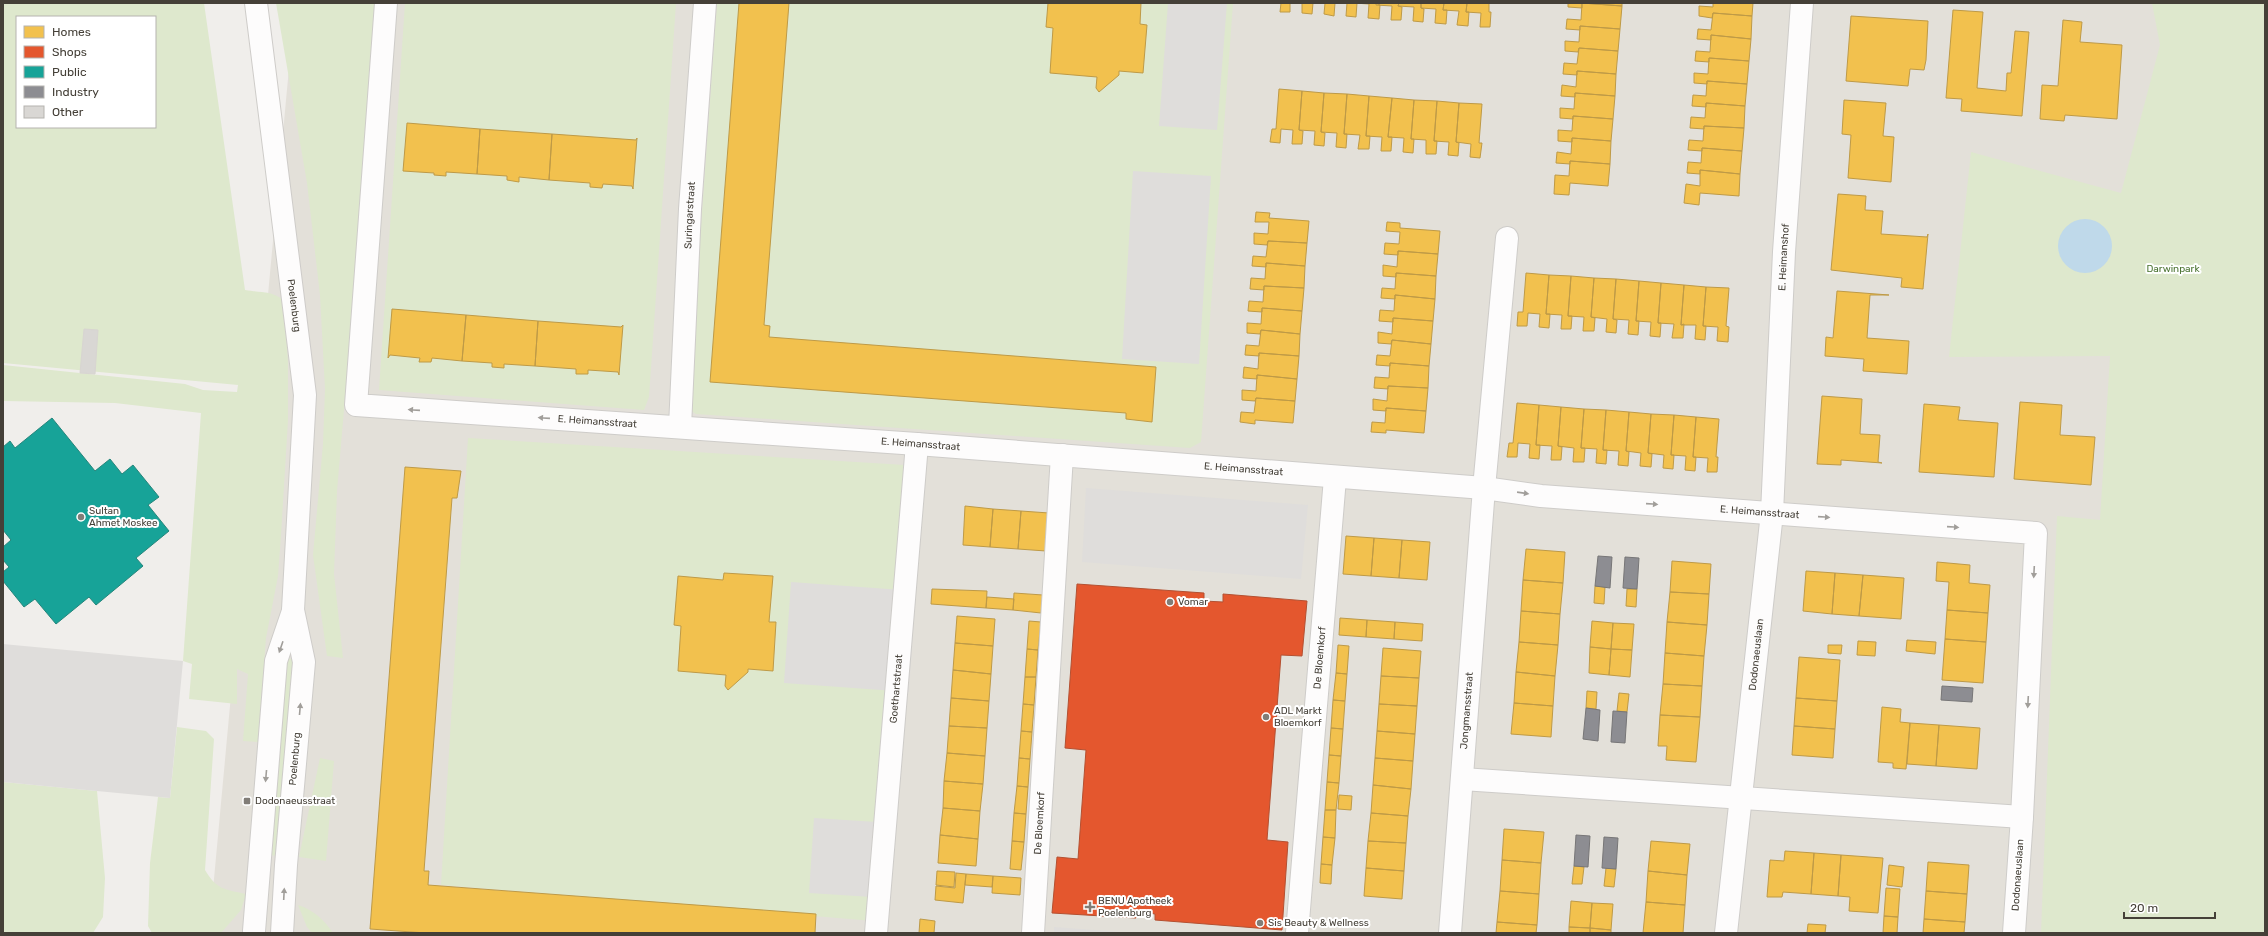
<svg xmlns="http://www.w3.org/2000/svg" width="2268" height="936" font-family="Rubik,sans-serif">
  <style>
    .residential { fill: #e3e0d9 }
    .green { fill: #dee8cd; fill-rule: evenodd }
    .parking { fill: #dfdddb }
    .water { fill: #bfd9ea }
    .homes { fill: #f2c14e; stroke: #be9a47 }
    .shops { fill: #e4572e; stroke: #b45031 }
    .public { fill: #17a398; stroke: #25857b }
    .industry { fill: #8d8d92; stroke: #777677 }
    .building { fill: #d9d7d4; stroke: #d8d5d1 }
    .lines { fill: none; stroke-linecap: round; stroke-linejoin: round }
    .pedestrian-casing { stroke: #ceccc9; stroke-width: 24 }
    .minor-casing { stroke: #ceccc9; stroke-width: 24 }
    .tertiary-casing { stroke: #ceccc9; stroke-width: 24 }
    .pedestrian { stroke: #fdfcfc; stroke-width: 22 }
    .minor { stroke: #fdfcfc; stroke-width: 22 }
    .tertiary { stroke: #fdfcfc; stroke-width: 22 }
    .oneway { fill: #a19e9a }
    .poi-dot { fill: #817d77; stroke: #fff; stroke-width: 1.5 }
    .labels { text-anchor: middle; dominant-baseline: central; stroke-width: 4; stroke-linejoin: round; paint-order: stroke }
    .street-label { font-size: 10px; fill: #454038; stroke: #fff }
    .park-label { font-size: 10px; fill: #497230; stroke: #fff }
    .poi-label { font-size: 10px; fill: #454038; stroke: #fff; text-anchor: start }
  </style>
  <rect width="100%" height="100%" fill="#f0eeeb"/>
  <path class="residential" d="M295 3H2265V933H209Z"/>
  <path class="green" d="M3 3H204L245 290C263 293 269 290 284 300L288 362V420L281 535 278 576 266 638 258 742 243 741 248 674 237 669V704L189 699 192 664 183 661 201 413 115 403 3 401V365L185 384 203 390 237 392 238 385 3 363ZM17 17H155V127H17Z
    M276 3H379L337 491 334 574 343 658 327 656 313 555 323 444 325 389 320 295 307 183Z
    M405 3H676L649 397 644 410 379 390Z
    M717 3H1233L1201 442 1190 448 696 414 688 409Z
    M2152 3H2265V933H2041L2057 516 2100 520 2110 356 1949 357 1971 152 2121 193 2160 45Z
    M468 438 905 465 874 921 441 885Z
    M285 658 295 660 279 856 268 855Z
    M177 727 206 731 214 739 205 870C217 890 224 889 246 894L241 910 221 933H152L148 926 150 863 158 797 170 798Z
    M320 758 334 761 326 861 299 857Z
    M3 782 97 791 105 878 103 917 93 933H3Z
    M298 905C314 910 324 920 333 933H312L307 927Z"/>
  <path class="parking" d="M1168 3H1227L1217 130 1159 126Z
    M1133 171 1211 176 1199 364 1122 359Z
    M1086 488 1308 505 1301 579 1082 562Z
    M791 582 916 591 909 692 784 683Z
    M3 644 183 661 170 798 3 782Z
    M814 818 893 823 888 898 809 893Z
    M1054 927 1134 933H1054Z"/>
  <path class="water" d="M2058 246a27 27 0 1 1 54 0a27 27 0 1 1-54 0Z"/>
  <path class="homes" d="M739 3H789L764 325 770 326 769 337 1156 367 1152 422 1126 419V413L710 382Z
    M1048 3H1141L1140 24 1147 25 1143 73 1119 71V75L1099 92 1096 88 1097 77 1050 73 1053 28 1046 27Z
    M1281 3H1290V12H1280Z
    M1302 3H1313L1312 14 1302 13Z
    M1325 3H1335L1334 16 1324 14Z
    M1347 3H1357L1356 17 1346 16Z
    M1354 3H1376L1380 5 1379 19 1368 18 1369 4Z
    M1376 3H1399L1398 6 1402 7 1401 20H1391L1392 6 1376 5Z
    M1399 3H1421V8L1424 9 1423 22 1413 21 1414 7 1398 6Z
    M1421 3H1444L1443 10H1447L1446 24 1435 23 1436 9 1421 8Z
    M1444 3H1467L1466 12H1469L1468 26 1457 25 1459 11 1443 10Z
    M1467 3H1489V12H1491L1490 27H1480L1481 13 1466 12Z
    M1568 3H1622V6L1582 3V8L1568 7Z
    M1582 3 1622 6 1620 29 1580 26V30L1566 29 1567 19 1581 20Z
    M1713 3H1753L1752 16 1713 13 1712 18 1699 16V6L1713 7Z
    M1953 10 1983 12 1977 88 2006 91 2007 73H2011L2015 31 2029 32 2022 116 1961 111 1962 99 1946 98Z
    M1713 13 1752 16 1751 39 1711 35V40L1697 39 1698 29 1711 30Z
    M1851 16 1928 21 1926 60 1924 70 1910 69 1908 86 1846 81Z
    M2063 20 2082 22 2080 42 2122 45 2117 119 2065 115 2064 121 2040 119 2042 85 2058 86Z
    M1580 26 1620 29 1618 51 1579 48 1578 52 1565 51V41L1579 42Z
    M1711 35 1751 39 1749 61 1709 58V62L1695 61 1696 51 1710 52Z
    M1579 48 1618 51 1616 74 1577 71V75L1563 74 1564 63 1577 64Z
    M1709 58 1749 61 1747 84 1707 81V84L1694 83V73L1708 74Z
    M1577 71 1616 74 1615 96 1575 93V97L1561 96 1562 85 1576 87Z
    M1707 81 1747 84 1745 106 1706 103V107L1692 106 1693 95 1706 96Z
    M1279 89 1302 91 1299 130 1303 131 1302 144H1292L1293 130 1281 129 1280 143 1270 142 1272 129H1276Z
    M1302 91 1324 93 1321 132 1325 133 1324 146 1314 145 1315 131 1299 130Z
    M1324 93 1347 94 1344 134H1347L1346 148 1336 147 1337 133 1321 132Z
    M1575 93 1615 96 1613 119 1573 116V119L1560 118V108L1574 109Z
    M1347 94 1369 96 1366 136H1370L1369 149H1358L1360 135 1344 134Z
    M1369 96 1392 98 1388 137H1392L1391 151H1381L1382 137 1366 136Z
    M1392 98 1414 100 1411 139H1414L1413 153 1403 152 1404 138 1388 137Z
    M1414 100 1437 101 1434 141H1437L1436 154H1426V140L1411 139Z
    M1844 100 1886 103 1883 136 1894 137 1891 182 1848 178 1851 135 1842 134Z
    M1437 101 1459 103 1456 142 1459 143 1458 156 1448 155 1449 142 1434 141Z
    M1459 103 1482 104 1479 143H1482L1480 158 1470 157 1471 144 1456 142Z
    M1706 103 1745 106 1744 128 1704 126V129L1690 128 1691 117 1705 118Z
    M1573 116 1613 119 1611 141 1572 138V142L1558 141V130L1572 131Z
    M407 123 480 129 477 174 446 172V176L434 175V173L403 171Z
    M1704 126 1744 128 1742 151 1702 148V151L1688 150 1689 140 1703 141Z
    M480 129 552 134 549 180 519 177V182L507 180V176L477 174Z
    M552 134 636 140 637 138 633 189 632 186 603 184 602 188 590 187V183L549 180Z
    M1572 138 1611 141 1610 164 1570 161V164L1556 163 1557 152 1571 154Z
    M1702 148 1742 151 1740 174 1700 170V174L1687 173 1688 162 1701 163Z
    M1570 161 1610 164 1608 186 1570 183 1569 195 1554 194 1555 175 1569 176Z
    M1700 170 1740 174 1739 196 1700 193 1699 205 1684 203 1686 184 1700 186Z
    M1838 194 1866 196 1865 210 1883 211 1881 234 1927 237 1928 234 1923 289 1901 287 1902 278 1831 270Z
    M1256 212 1270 213 1269 218 1309 221 1307 243 1268 241 1267 245 1254 244V233L1268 234 1269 222H1255Z
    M1387 222 1400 223V228L1440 231 1438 254 1398 251V255L1384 254 1385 243 1399 244 1400 232 1386 231Z
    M1268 241 1307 243 1305 266 1266 263V267L1252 266 1253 256 1266 257Z
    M1398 251 1438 254 1436 276 1396 273V277L1383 276V265L1397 267Z
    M1266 263 1305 266 1304 288 1264 286V290L1250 289 1251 278 1265 279Z
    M1396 273 1436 276 1435 299 1395 295V299L1381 298 1382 288 1395 289Z
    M1526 273 1549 275 1546 314H1550L1549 328 1539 327 1540 314 1528 313 1527 326H1517L1518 312H1523Z
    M1549 275 1571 276 1568 316H1572L1571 329H1561L1562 315 1546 314Z
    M1571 276 1594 278 1591 317 1595 318 1594 331H1583L1584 317 1568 316Z
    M1594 278 1616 279 1613 319 1617 320 1616 333 1606 332 1607 319 1591 317Z
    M1616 279 1639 281 1636 321H1639L1638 335 1628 334 1629 320 1613 319Z
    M1639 281 1661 283 1658 323H1661L1660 337 1650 336 1651 322 1636 321Z
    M1661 283 1684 285 1681 325 1684 324 1683 338H1672L1674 324 1658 323Z
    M1684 285 1706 287 1703 326H1706L1705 340 1695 339 1696 325H1681Z
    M1264 286 1304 288 1302 311 1262 308V312L1248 311 1249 301 1263 302Z
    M1706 287 1729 288 1726 326 1729 327 1728 342 1717 341 1718 327 1703 326Z
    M1837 291 1889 295H1870L1867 338 1909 341 1907 374 1863 371 1864 359 1825 356 1826 337 1833 338Z
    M1395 295 1435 299 1433 321 1393 318V322L1379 321 1380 310 1394 311Z
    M1262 308 1302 311 1300 334 1261 330 1260 334 1247 333V323L1261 324Z
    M392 309 466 315 462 361 432 358 431 362H419L420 358 390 355 388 358Z
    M466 315 538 321 535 366 504 364V368L492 367V363L462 361Z
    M1393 318 1433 321 1431 344 1392 340 1391 344 1378 343V332L1392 334Z
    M538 321 621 327 623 325 619 375 618 372 588 370V374H576V369L535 366Z
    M1261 330 1300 334 1299 356 1259 353V356L1245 355 1246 345 1259 346Z
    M1392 340 1431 344 1429 366 1390 363V366L1376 365 1377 355 1390 356Z
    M1259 353 1299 356 1297 379 1257 375V379L1243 378 1244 367 1258 369Z
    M1390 363 1429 366 1428 388 1388 386V389L1374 388 1375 377 1389 378Z
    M1257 375 1297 379 1295 401 1256 398 1255 401 1242 400V390L1256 391Z
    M1388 386 1428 388 1426 411 1386 408V411L1373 410V399L1387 401Z
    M1822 396 1862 399 1860 434 1880 435 1878 462 1882 463 1841 460V465L1817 464Z
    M1256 398 1295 401 1293 423 1255 420V424L1240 422 1241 412 1254 413Z
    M2020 402 2062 405 2060 435 2095 437 2091 485 2014 479Z
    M1517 403 1539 405 1536 445H1540L1539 459 1529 458 1530 444 1518 443 1517 457H1507L1509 443H1513Z
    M1924 404 1960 407 1958 420 1998 423 1994 477 1919 472Z
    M1539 405 1561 407 1558 446 1562 447 1561 460H1551L1552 446 1536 445Z
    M1561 407 1584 409 1581 448H1585L1584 462H1573L1574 448 1558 446Z
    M1386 408 1426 411 1424 433 1386 430V433L1371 432 1372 422 1385 423Z
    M1584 409 1606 410 1603 450H1607L1606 464 1596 463 1597 449 1581 448Z
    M1606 410 1629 412 1626 451 1629 452 1628 466 1618 465 1619 451 1603 450Z
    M1629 412 1651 414 1648 453 1652 454 1651 467 1640 466 1641 453 1626 451Z
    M1651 414 1674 415 1671 455H1674L1673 469 1663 468 1664 455 1648 453Z
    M1674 415 1696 417 1693 457H1696L1695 471 1685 470 1686 456 1671 455Z
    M1696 417 1719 419 1716 457H1718L1717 472H1707L1708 458 1693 457Z
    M405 467 461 471 457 498H452L424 871H429L428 885 816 914 815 933H426L370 929Z
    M965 506 993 509 990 547 963 545Z
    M993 509 1021 511 1018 549 990 547Z
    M1021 511 1049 513 1046 551 1018 549Z
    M1346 536 1374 538 1371 576 1343 574Z
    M1374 538 1402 540 1399 578 1371 576Z
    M1402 540 1430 542 1427 580 1399 578Z
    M1526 549 1565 552 1563 583 1523 580Z
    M1672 561 1711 564 1709 594 1670 592Z
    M1937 562 1970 565 1969 583 1990 585 1988 613 1947 610 1949 582 1936 581Z
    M1806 571 1835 573 1832 614 1803 611Z
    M724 573 773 576 769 622H776L773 671 748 669V672L728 690 725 686 726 675 678 671 681 626 674 625 678 576 723 580Z
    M1835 573 1863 575 1859 616 1832 614Z
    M1863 575 1904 578 1901 619 1859 616Z
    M1523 580 1563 583 1560 614 1521 611Z
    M1595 586 1605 587 1604 604 1594 603Z
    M932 589 987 591 986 608 931 604Z
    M1627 589H1637L1636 607 1626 606Z
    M1670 592 1709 594 1707 625 1667 622Z
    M1014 593 1043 595 1041 613 1013 610Z
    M987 597 1014 599 1013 610 986 608Z
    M1947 610 1988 613 1986 642 1945 639Z
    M1521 611 1560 614 1558 645 1519 642Z
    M957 616 995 619 993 646 955 643Z
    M1340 618 1367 620 1366 637 1339 635Z
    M1367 620 1395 622 1394 639 1366 637Z
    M1029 621 1041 622 1038 650 1027 649Z
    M1592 621 1613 623 1611 649 1590 647Z
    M1395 622 1423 624 1422 641 1394 639Z
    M1667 622 1707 625 1704 656 1665 653Z
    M1613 623 1634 624 1632 650 1611 649Z
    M1945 639 1986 642 1983 683 1942 680Z
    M1907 640 1936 642 1935 654 1906 651Z
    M1858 641 1876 642 1875 656 1857 655Z
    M1519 642 1558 645 1555 676 1516 672Z
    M955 643 993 646 991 674 953 670Z
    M1338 645 1349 646 1347 674 1336 673Z
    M1828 645H1842L1841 654 1828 653Z
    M1590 647 1611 649 1609 675 1589 673Z
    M1383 648 1421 651 1419 678 1381 676Z
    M1027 649 1038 650 1036 677H1025Z
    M1611 649 1632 650 1630 677 1609 675Z
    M1665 653 1704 656 1702 686 1663 684Z
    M1799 657 1840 660 1837 701 1796 698Z
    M953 670 991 674 989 701 951 698Z
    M1516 672 1555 676 1553 706 1514 703Z
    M1336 673 1347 674 1345 701 1333 700Z
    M1381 676 1419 678 1417 706 1379 704Z
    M1025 677H1036L1034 705 1023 704Z
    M1663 684 1702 686 1700 717 1660 715Z
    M1587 691 1597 692 1596 709 1586 708Z
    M1619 693 1629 694 1627 712 1617 711Z
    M951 698 989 701 987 728 949 726Z
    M1796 698 1837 701 1835 729 1794 726Z
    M1333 700 1345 701 1343 729 1331 728Z
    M1514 703 1553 706 1551 737 1511 734Z
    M1023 704 1034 705 1032 732 1021 731Z
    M1379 704 1417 706 1415 734 1377 731Z
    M1882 707 1901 709 1900 722 1910 723 1906 769 1893 768V763L1878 762Z
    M1660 715 1700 717 1696 762 1666 760 1667 746H1658Z
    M1910 723 1939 725 1936 766 1907 764Z
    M1939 725 1980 728 1977 769 1936 766Z
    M949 726 987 728 985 756 947 753Z
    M1794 726 1835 729 1833 758 1792 755Z
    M1331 728 1343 729 1341 756 1329 755Z
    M1021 731 1032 732 1030 759 1019 758Z
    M1377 731 1415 734 1413 761 1375 758Z
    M947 753 985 756 983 784 944 781Z
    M1329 755 1341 756 1339 783 1327 782Z
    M1019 758 1030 759 1028 787 1017 786Z
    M1375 758 1413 761 1411 789 1373 785Z
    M944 781 983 784 980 811 943 808Z
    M1327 782 1339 783 1336 810H1325Z
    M1373 785 1411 789 1408 816 1371 813Z
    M1017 786 1028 787 1026 814 1014 813Z
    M1339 795 1352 796 1351 810 1338 809Z
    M943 808 980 811 978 839 940 835Z
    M1325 810H1336L1335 838 1323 837Z
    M1014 813 1026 814 1024 842 1012 841Z
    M1371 813 1408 816 1406 843 1368 841Z
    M1504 829 1544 832 1541 863 1502 860Z
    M940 835 978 839 976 866 938 863Z
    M1323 837 1335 838 1332 865 1321 864Z
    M1012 841 1024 842 1021 870 1010 869Z
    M1368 841 1406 843 1404 871 1366 868Z
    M1651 841 1690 844 1687 875 1648 871Z
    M1785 851 1814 853 1811 894 1783 892 1782 897H1767L1770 860 1784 861Z
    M1814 853 1841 855 1838 896 1811 894Z
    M1841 855 1883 858 1878 913 1849 911 1850 897 1838 896Z
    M1502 860 1541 863 1539 894 1500 891Z
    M1928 862 1969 865 1967 894 1926 891Z
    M1321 864 1332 865 1331 884 1320 883Z
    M1889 865 1904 867 1902 887 1887 885Z
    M1574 866 1584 867 1582 884H1572Z
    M1366 868 1404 871 1402 899 1364 896Z
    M1606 868 1616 869 1614 887 1604 886Z
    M937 871 955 872 954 887 936 885Z
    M1648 871 1687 875 1685 905 1646 902Z
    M956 873 966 874 963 903 935 900 936 886 955 888Z
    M966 874 993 876 992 887 965 885Z
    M993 876 1021 878 1020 895 992 893Z
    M1886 888 1900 889 1898 917 1884 916Z
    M1500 891 1539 894 1537 925 1497 922Z
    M1926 891 1967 894 1965 922 1924 919Z
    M1571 901 1592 903 1590 928 1569 927Z
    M1646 902 1685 905 1683 933H1643Z
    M1592 903 1613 904 1611 930 1590 928Z
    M1884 916 1898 917 1897 933H1883Z
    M920 919 935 921 934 933H919Z
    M1924 919 1965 922 1964 933H1923Z
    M1497 922 1537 925 1536 933H1496Z
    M1808 924 1826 925 1825 933H1807Z
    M1569 927 1590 928V933H1569Z
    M1590 928 1611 930V933H1590Z"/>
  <path class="shops" d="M1077 584 1204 593V601L1223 602V594L1307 601 1302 656 1281 655 1267 840 1288 842 1282 930 1155 920V914L1136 911V918L1052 913 1057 857 1078 859 1086 750 1065 748Z"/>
  <path class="public" d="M52 418 95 471 110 459 122 474 133 465 159 497 148 505 169 531 136 558 143 566 96 605 89 597 56 624 35 599 24 607 3 581V572L9 567 3 560V547L11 540 3 530V447L10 441 15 448Z"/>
  <path class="industry" d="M1598 556 1612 557 1610 588 1595 586Z
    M1625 557 1639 558 1637 589 1623 588Z
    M1942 686 1973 688 1972 702 1941 700Z
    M1586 708 1600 710 1598 741 1583 739Z
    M1613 711 1627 712 1625 743 1611 742Z
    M1576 835 1590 836 1588 867 1574 866Z
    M1604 837 1618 838 1616 869 1602 868Z"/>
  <path class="building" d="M84 329 98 330 95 374 80 373Z"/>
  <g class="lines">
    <defs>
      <g id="pedestrian">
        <path id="s1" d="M1726 933 1772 513"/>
      </g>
      <g id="minor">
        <path id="s2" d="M386 3 356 405 917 444 1484 488 1541 496 2036 533 2022 817 2014 933"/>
        <path id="s3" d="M680 427 690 209 705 3"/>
        <path id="s4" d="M1772 513 1784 252 1802 3"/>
        <path d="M1462 779 2022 817"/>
        <path id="s5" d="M876 933 917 444"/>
        <path id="s6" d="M1033 933 1062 455"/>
        <path id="s7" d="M1297 933 1335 478"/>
        <path id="s8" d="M1450 933 1484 488 1507 238"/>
      </g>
      <g id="tertiary">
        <path id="s9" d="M256 3 305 395 293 610 304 662 286 865 282 933"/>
        <path d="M254 931 276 661 293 611"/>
      </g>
    </defs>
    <use href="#pedestrian" class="pedestrian-casing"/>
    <use href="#minor" class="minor-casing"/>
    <use href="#tertiary" class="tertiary-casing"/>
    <use href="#pedestrian" class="pedestrian"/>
    <use href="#minor" class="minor"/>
    <use href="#tertiary" class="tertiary"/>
  </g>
  <defs><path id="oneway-solid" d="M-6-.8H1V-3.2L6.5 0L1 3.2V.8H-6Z"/></defs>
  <g class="oneway">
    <use href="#oneway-solid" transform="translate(414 410) rotate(-176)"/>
    <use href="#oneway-solid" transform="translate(544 418) rotate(-176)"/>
    <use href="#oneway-solid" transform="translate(1523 493) rotate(8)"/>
    <use href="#oneway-solid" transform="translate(1652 504) rotate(4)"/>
    <use href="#oneway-solid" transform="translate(1824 517) rotate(4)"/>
    <use href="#oneway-solid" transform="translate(1953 527) rotate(4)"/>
    <use href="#oneway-solid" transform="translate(2034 572) rotate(93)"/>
    <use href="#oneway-solid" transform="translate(281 647) rotate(109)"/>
    <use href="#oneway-solid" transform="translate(2028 702) rotate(93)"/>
    <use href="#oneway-solid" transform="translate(300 709) rotate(-85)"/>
    <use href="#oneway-solid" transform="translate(266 776) rotate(95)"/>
    <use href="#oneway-solid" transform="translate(284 894) rotate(-87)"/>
  </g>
  <g class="poi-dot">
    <circle cx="81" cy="517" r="4"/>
    <circle cx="1170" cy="602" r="4"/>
    <circle cx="1266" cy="717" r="4"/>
    <rect x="243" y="797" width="8" height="8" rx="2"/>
    <path d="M1088 901h4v4h4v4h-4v4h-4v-4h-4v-4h4z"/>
    <circle cx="1260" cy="923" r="4"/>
  </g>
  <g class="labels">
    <g class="street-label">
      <text stroke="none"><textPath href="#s3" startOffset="212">Suringarstraat</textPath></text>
      <text stroke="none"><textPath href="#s4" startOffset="256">E. Heimanshof</textPath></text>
      <text stroke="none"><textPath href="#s9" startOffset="305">Poelenburg</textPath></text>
      <text stroke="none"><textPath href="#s2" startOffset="645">E. Heimansstraat</textPath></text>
      <text stroke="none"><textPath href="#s2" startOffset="969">E. Heimansstraat</textPath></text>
      <text stroke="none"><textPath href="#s2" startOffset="1293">E. Heimansstraat</textPath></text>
      <text stroke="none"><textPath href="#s2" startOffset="1811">E. Heimansstraat</textPath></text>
      <text stroke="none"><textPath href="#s1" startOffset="280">Dodonaeuslaan</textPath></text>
      <text stroke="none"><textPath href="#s7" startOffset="276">De Bloemkorf</textPath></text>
      <text stroke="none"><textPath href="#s5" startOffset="245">Goethartstraat</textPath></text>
      <text stroke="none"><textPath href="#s8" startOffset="223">Jongmansstraat</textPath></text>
      <text transform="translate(295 759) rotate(-85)">Poelenburg</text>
      <text stroke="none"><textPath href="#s6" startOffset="110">De Bloemkorf</textPath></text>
      <text transform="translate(2018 875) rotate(-86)">Dodonaeuslaan</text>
    </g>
    <g class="park-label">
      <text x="2173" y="269">Darwinpark</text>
    </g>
    <g class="poi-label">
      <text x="89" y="511">Sultan<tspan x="89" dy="12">Ahmet Moskee</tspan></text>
      <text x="1178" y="602">Vomar</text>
      <text x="1274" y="711">ADL Markt<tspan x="1274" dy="12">Bloemkorf</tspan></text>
      <text x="255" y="801">Dodonaeusstraat</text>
      <text x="1098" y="901">BENU Apotheek<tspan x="1098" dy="12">Poelenburg</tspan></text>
      <text x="1268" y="923">Sis Beauty &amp; Wellness</text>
    </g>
  </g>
  <rect width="2268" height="936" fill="none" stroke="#454038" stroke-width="8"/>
  <rect x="16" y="16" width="140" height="112" fill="#ffffff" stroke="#b5b3af"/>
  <rect x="24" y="26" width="20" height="12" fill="#f2c14e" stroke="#b5b3af"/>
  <text x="52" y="36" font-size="12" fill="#454038">Homes</text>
  <rect x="24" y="46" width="20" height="12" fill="#e4572e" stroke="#b5b3af"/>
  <text x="52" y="56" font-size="12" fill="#454038">Shops</text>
  <rect x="24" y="66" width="20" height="12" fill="#17a398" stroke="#b5b3af"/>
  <text x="52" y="76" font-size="12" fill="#454038">Public</text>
  <rect x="24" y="86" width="20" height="12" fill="#8d8d92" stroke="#b5b3af"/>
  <text x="52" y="96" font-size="12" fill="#454038">Industry</text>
  <rect x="24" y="106" width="20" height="12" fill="#d9d7d4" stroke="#b5b3af"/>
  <text x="52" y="116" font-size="12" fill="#454038">Other</text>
  <path d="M2124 912v6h91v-6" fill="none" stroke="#454038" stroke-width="2"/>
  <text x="2130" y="912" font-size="12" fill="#454038" stroke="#ffffff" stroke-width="3" paint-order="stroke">20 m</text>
</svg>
